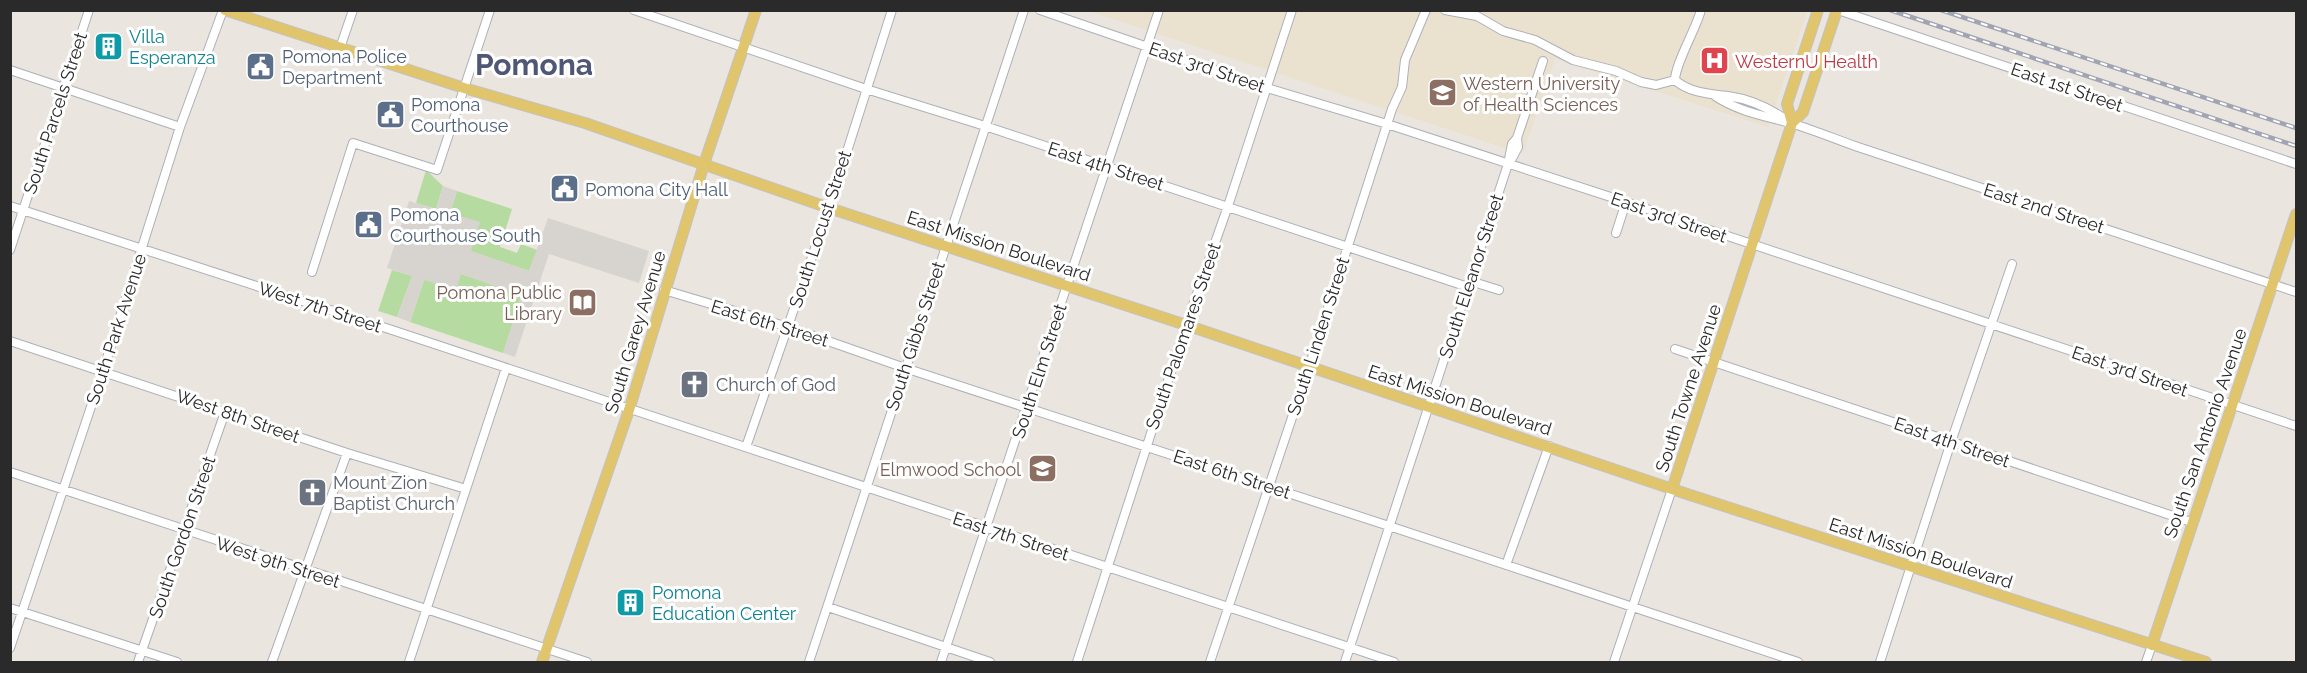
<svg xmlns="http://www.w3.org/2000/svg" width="2307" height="673" font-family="Raleway,sans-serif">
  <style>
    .education { fill: #eae1cf }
    .green { fill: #b5dba0 }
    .plaza { fill: #d7d4d0 }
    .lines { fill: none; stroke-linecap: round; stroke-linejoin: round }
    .minor-casing { stroke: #aeb0b9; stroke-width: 10 }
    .major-casing { stroke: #c3c3c3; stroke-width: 12 }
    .minor { stroke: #fff; stroke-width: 8 }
    .major { stroke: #e0c56d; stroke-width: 10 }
    .rail-casing { stroke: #a1a4b2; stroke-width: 4.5 }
    .rail { stroke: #fff; stroke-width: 2; stroke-dasharray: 7; stroke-linecap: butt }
    .labels { text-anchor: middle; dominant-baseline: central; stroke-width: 6; stroke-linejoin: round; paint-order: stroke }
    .culture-label { font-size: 18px; fill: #0d838f; stroke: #fff; text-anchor: start }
    .service-label { font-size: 18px; fill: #4e5e75; stroke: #fff; text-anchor: start }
    .health-label { font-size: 18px; fill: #be3a42; stroke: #fff; text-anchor: start }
    .street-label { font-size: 18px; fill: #2a2a2a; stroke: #fff }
    .education-label { font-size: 18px; fill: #785e54; stroke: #fff; text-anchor: end }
    .worship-label { font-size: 18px; fill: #5b616d; stroke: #fff; text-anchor: start }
    .town-label { font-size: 30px; font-weight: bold; fill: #505776; stroke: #fff }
  </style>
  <rect width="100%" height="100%" fill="#eae5de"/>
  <path class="education" d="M1803 10 1807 12 1768 127 1555 59 1523 154 1089 11Z"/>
  <path class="green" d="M426 170 443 186 436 209 416 203Z
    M457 191 512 209 500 247 517 253 521 244 537 250 529 271 470 251 450 213Z
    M392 270 412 276 397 317 378 311Z
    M461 274 522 295 503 353 410 322 424 280Z"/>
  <path class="plaza" d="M443 186 457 191 450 213 480 222 471 251 529 271 548 218 649 251 639 283 549 254 515 357 503 353 521 295 461 274 456 290 424 280 410 322 397 317 412 276 387 268 409 201 436 209Z"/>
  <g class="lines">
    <defs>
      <path id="minor" d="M634 10 866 89 985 126 1468 287
        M1040 10 1267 88 1387 124 1626 202 2296 426
        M1445 10 1477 16 1503 31 1535 40 1573 60 1616 71 1641 82 1656 85 1675 80
        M1838 10 2296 164
        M340 48 353 10
        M10 70 180 127
        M1675 80C1689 93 1711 94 1728 96 1749 99 1771 109 1788 121
        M1675 80C1675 64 1696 29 1701 10
        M1715 96C1739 112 1766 116 1793 124 1814 130 1835 139 1855 146L2296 292
        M1510 162 1518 147 1517 138
        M10 206 392 330 1394 662
        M1616 233 1626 202
        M10 250 89 10
        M312 272 353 143 437 170 490 10
        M1470 281 1499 290
        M664 290 788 327 905 368 1389 526 1798 662
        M10 341 347 453 466 489
        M1675 349 2191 522
        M746 447 829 208 892 10
        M10 472 587 662
        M1506 565 1549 446
        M828 607 990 662
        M10 608 177 662
        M10 648 103 371 180 127 223 10
        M138 662 225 412
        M272 662 347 453
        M409 662 506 368
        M809 662 1024 10
        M941 662 1159 10
        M1077 662 1186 325 1228 206 1292 10
        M1210 662 1309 367 1392 109 1402 87 1405 60 1426 10
        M1345 662 1508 164 1512 144 1517 138 1543 61
        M1614 662 1672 489
        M1880 662 1951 442 2012 264
        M2146 662 2152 645"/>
      <path id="major" d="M225 10 464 88 585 123 829 208 1186 325 1687 494 2206 662
        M1792 123 1787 104 1818 10
        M1672 489 1792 123 1803 112 1837 10
        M2152 645 2296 214
        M542 662 629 410 704 164 756 10"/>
    </defs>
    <use href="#minor" class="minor-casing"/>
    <use href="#major" class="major-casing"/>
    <use href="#minor" class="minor"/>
    <use href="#major" class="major"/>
    <defs>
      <path id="rail" d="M1890 10 2296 146
        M1941 10 2296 128"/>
    </defs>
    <use href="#rail" class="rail-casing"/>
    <use href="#rail" class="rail"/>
  </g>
  <defs>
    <symbol id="building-square" viewBox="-11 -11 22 22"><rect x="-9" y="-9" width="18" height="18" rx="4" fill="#0f9aa8" stroke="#fff"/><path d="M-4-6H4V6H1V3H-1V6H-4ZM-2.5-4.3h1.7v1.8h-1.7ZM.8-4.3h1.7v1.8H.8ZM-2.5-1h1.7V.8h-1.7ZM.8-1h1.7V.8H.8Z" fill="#fff"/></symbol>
    <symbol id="hospital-square" viewBox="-11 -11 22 22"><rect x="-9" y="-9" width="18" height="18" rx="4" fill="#e0444e" stroke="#fff"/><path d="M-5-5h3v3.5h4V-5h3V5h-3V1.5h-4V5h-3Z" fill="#fff"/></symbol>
    <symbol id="civic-square" viewBox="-11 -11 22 22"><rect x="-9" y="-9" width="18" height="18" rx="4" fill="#5c6f8a" stroke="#fff"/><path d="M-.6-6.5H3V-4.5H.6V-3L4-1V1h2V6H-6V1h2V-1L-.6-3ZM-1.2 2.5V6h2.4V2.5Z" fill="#fff"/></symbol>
    <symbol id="university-square" viewBox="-11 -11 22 22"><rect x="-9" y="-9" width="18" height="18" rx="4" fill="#8d6e63" stroke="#fff"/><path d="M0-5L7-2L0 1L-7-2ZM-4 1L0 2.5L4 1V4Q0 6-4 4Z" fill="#fff"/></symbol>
    <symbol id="library-square" viewBox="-11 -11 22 22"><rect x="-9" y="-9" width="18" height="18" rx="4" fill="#8d6e63" stroke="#fff"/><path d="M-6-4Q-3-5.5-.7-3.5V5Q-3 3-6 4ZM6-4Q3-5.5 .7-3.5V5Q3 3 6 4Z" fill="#fff"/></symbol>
    <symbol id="church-square" viewBox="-11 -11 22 22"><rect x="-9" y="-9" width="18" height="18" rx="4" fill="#6b7280" stroke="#fff"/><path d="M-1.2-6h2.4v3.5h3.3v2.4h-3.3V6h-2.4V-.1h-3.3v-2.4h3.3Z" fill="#fff"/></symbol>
    <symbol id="school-square" viewBox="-11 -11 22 22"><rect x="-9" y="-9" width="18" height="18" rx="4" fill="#8d6e63" stroke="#fff"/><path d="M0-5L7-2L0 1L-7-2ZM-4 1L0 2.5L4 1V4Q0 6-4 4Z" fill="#fff"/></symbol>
  </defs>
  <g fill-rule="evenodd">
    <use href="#building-square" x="92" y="30" width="33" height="33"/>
    <use href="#hospital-square" x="1698" y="44" width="33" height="33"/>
    <use href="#civic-square" x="244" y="50" width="33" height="33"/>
    <use href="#university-square" x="1426" y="76" width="33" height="33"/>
    <use href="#civic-square" x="374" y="98" width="33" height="33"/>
    <use href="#civic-square" x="548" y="172" width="33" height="33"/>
    <use href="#civic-square" x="352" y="208" width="33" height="33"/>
    <use href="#library-square" x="566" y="286" width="33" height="33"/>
    <use href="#church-square" x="678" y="368" width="33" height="33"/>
    <use href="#school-square" x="1026" y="452" width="33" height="33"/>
    <use href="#church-square" x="296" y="476" width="33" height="33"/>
    <use href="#building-square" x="614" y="586" width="33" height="33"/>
  </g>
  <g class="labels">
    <g class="culture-label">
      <text x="129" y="36">Villa<tspan x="129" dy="21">Esperanza</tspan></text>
      <text x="652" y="592">Pomona<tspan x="652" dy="21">Education Center</tspan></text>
    </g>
    <g class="service-label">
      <text x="282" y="56">Pomona Police<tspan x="282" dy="21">Department</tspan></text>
      <text x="411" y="104">Pomona<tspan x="411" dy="21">Courthouse</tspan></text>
      <text x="585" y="189">Pomona City Hall</text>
      <text x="390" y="214">Pomona<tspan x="390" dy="21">Courthouse South</tspan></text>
    </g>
    <g class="health-label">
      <text x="1735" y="61">WesternU Health</text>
    </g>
    <g class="street-label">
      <text transform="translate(1207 67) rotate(19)">East 3rd Street</text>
      <text transform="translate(2067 87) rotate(19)">East 1st Street</text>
      <text transform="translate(55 113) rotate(-72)">South Parcels Street</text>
      <text transform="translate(1106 166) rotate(18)">East 4th Street</text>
      <text transform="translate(2044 208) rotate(18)">East 2nd Street</text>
      <text transform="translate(1669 217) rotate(19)">East 3rd Street</text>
      <text transform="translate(820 229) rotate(-72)">South Locust Street</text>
      <text transform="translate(999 246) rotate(18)">East Mission Boulevard</text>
      <text transform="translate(1471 276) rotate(-72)">South Eleanor Street</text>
      <text transform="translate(320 307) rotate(18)">West 7th Street</text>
      <text transform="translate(770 323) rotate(17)">East 6th Street</text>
      <text transform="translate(116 329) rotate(-72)">South Park Avenue</text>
      <text transform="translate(635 332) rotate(-73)">South Garey Avenue</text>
      <text transform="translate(915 336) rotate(-72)">South Gibbs Street</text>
      <text transform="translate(1183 336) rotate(-71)">South Palomares Street</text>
      <text transform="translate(1318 336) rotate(-72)">South Linden Street</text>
      <text transform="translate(1039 371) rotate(-72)">South Elm Street</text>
      <text transform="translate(2130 371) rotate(19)">East 3rd Street</text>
      <text transform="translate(1688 388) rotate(-72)">South Towne Avenue</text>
      <text transform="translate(1460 400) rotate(18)">East Mission Boulevard</text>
      <text transform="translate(238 416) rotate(19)">West 8th Street</text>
      <text transform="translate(2205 433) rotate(-71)">South San Antonio Avenue</text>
      <text transform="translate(1952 442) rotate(19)">East 4th Street</text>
      <text transform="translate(1232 474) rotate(18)">East 6th Street</text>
      <text transform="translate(1011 536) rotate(18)">East 7th Street</text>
      <text transform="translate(182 537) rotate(-71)">South Gordon Street</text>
      <text transform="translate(1921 553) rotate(18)">East Mission Boulevard</text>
      <text transform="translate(278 562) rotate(18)">West 9th Street</text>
    </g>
    <g class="education-label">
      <text x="1463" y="83" text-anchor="start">Western University<tspan x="1463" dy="21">of Health Sciences</tspan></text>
      <text x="562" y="292">Pomona Public<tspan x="562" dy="21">Library</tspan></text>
      <text x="1021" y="469">Elmwood School</text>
    </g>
    <g class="worship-label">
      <text x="716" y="384">Church of God</text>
      <text x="333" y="482">Mount Zion<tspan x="333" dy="21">Baptist Church</tspan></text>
    </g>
    <g class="town-label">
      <text x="534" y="64">Pomona</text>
    </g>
  </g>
  <rect width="2307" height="673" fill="none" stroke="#2a2a2a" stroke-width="24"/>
</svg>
